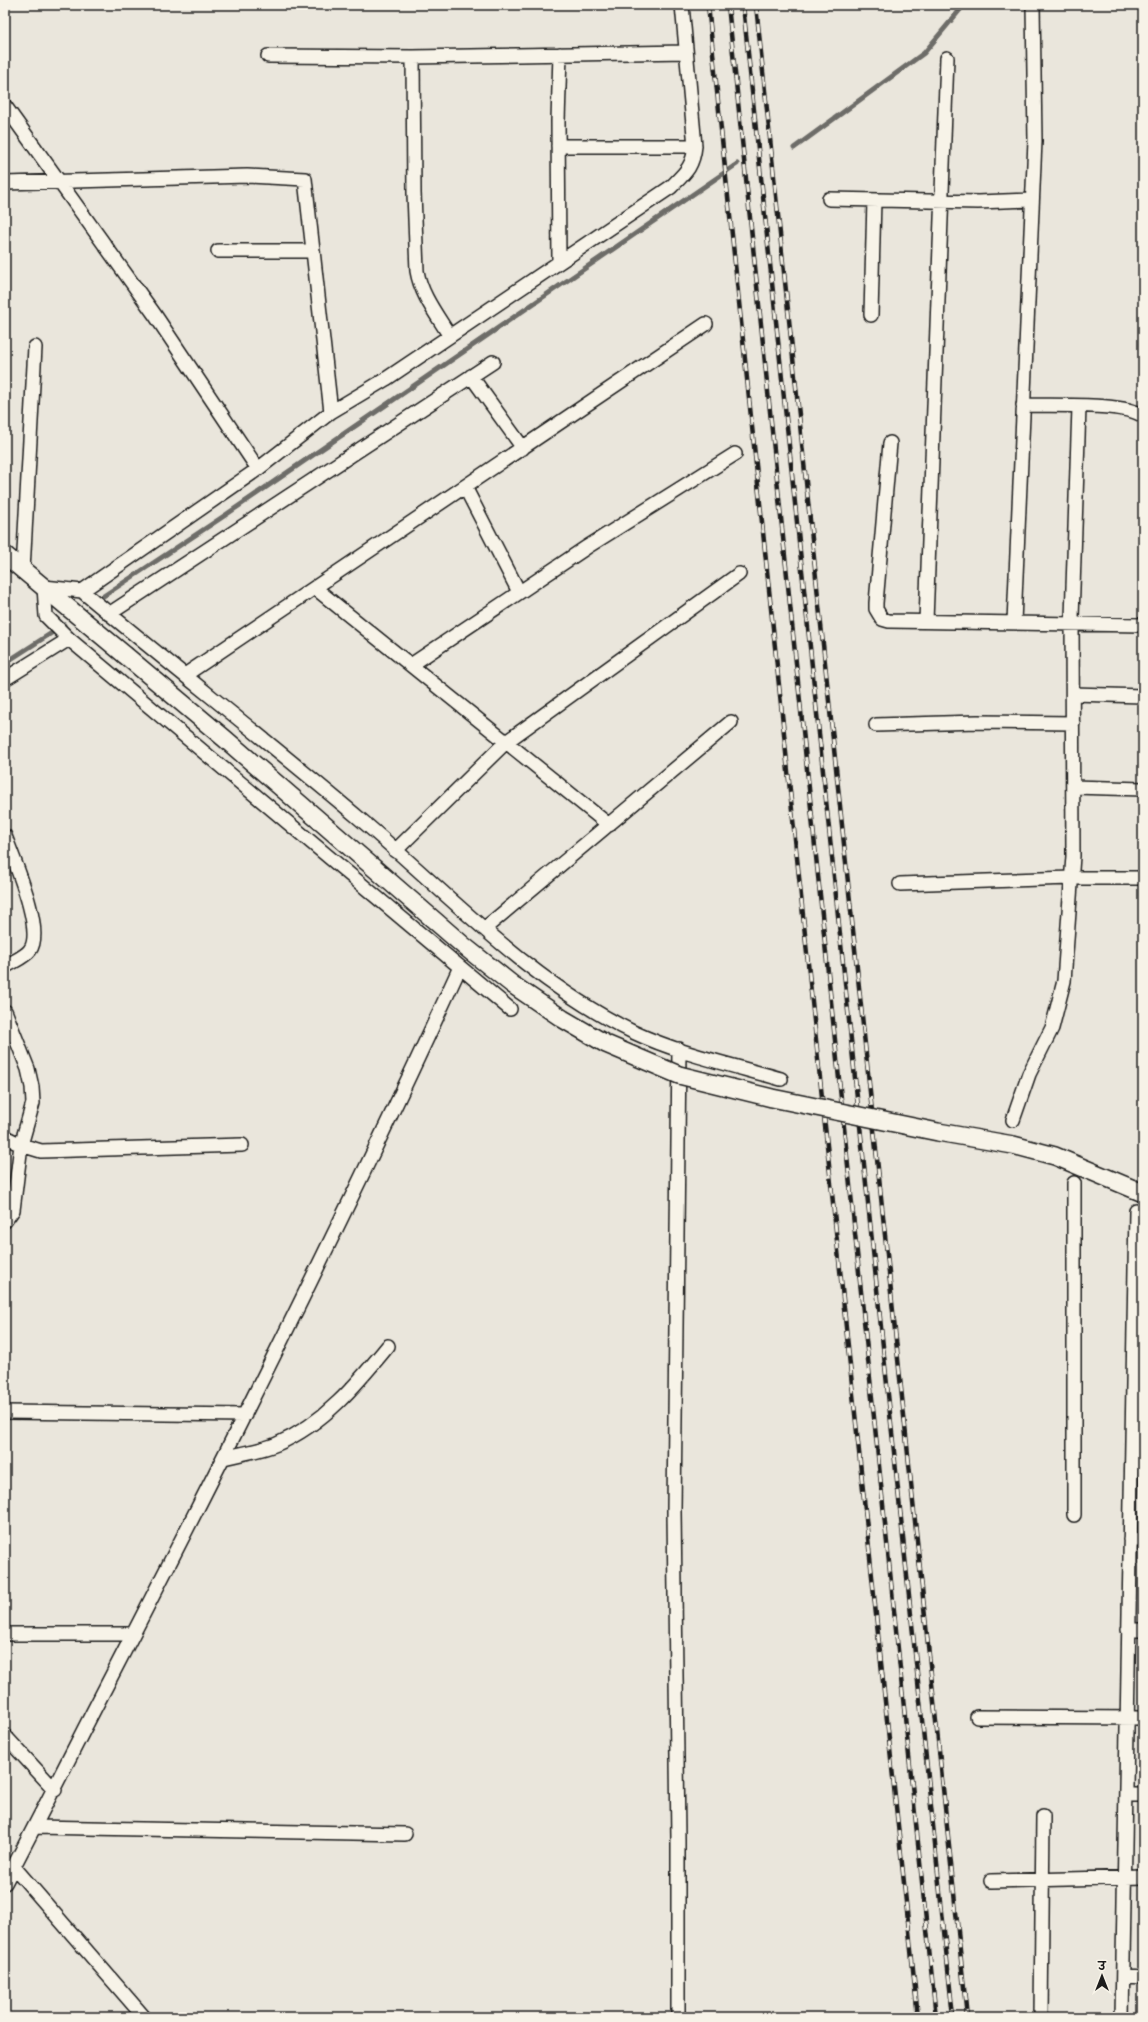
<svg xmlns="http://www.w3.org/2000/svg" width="1148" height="2022" font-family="Pangolin,'Playpen Sans Deva',sans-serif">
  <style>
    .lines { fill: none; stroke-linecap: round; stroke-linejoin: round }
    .stream { stroke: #6d6c68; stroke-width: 5 }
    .minor-casing { stroke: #1c1c1c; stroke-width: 16 }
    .tertiary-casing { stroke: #1c1c1c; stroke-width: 20 }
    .minor { stroke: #f7f3e8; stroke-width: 13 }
    .tertiary { stroke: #f7f3e8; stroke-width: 17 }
    .rail-casing { stroke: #1c1c1c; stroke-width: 4.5 }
    .rail { stroke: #f7f3e8; stroke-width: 3; stroke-dasharray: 9; stroke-linecap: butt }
    .tertiary-bridge-casing { stroke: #1c1c1c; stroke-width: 20; stroke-linecap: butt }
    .tertiary-bridge { stroke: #f7f3e8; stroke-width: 17 }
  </style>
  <rect width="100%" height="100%" fill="#eae6dc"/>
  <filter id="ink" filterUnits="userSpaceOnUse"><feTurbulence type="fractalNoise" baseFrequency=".025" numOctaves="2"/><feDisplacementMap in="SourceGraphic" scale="8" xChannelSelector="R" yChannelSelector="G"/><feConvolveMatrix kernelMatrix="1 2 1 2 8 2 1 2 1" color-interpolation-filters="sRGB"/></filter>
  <g filter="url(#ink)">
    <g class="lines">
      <path class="stream" d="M794 148 924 53 964 5
        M96 601 227 514 737 164
        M5 663 64 625"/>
      <defs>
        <path id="minor" d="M268 56 413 57 686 52
          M413 57 414 193 417 271C421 295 437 315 449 335
          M5 106 155 315 258 469
          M558 146H695
          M5 183 247 176 305 179 331 412
          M829 199 978 202 1032 200
          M218 251H313
          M559 261 558 121 560 54
          M871 315 874 200
          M471 376 523 448
          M1023 405C1048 406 1126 402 1143 416
          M890 443 876 603V609L882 619 889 621 1143 625
          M465 487 519 592
          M23 570 35 347
          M315 588 609 825
          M82 591 258 469 331 412 386 379 671 187C685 173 693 167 695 146L682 5
          M109 614 493 362
          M926 621 947 58
          M1014 622 1035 141 1033 5
          M411 665 587 547 735 454
          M185 675 706 324
          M5 679 69 639
          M1073 694 1143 696
          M876 725 977 722 1073 723
          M1073 787 1143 789
          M5 836C13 859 45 930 30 950 25 957 12 962 5 967
          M395 851 506 742 739 574
          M900 884 1071 878H1143
          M484 929 731 722
          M510 1009 69 639 46 616 44 587 82 591C174 668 269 742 360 819 449 894 528 981 633 1032 680 1054 732 1065 781 1079
          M5 1011 28 1069 32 1087 33 1103 21 1145 13 1210 5 1221
          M1013 1120 1029 1074 1052 1028 1064 981 1073 856 1072 618 1079 407
          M5 1137 21 1145 41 1151 242 1145
          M5 1412 245 1415
          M224 1458C241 1453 261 1451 277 1444 324 1424 357 1384 388 1346
          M1074 1515V1183
          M1130 1540H1143
          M1128 1630H1143
          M5 1634H133
          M977 1717 1143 1718
          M5 1736 55 1790
          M1126 1795H1143
          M35 1827 405 1834
          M14 1867 144 2017
          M991 1881 1143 1877
          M5 1883C41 1815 75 1746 111 1677 232 1443 350 1207 460 967
          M1124 1976 1143 1977
          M678 2017V1839L674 1511 679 1049
          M1041 2017 1043 1816
          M1122 2017 1136 1211"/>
        <path id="tertiary" d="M5 555 125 655"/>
      </defs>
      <use href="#minor" class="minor-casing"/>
      <use href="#tertiary" class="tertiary-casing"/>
      <use href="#minor" class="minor"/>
      <use href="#tertiary" class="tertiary"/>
      <defs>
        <path id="rail" d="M708 5 918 2017
          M728 5 936 2017
          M743 5 953 2017
          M756 5 967 2017"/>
      </defs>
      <use href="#rail" class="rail-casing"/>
      <use href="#rail" class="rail"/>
      <defs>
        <path id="tertiary-bridge" d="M125 655 224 738 464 946 513 985 563 1019 606 1044 679 1075 772 1098 938 1132 1013 1145 1055 1156 1143 1193"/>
      </defs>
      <use href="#tertiary-bridge" class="tertiary-bridge-casing"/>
      <use href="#tertiary-bridge" class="tertiary-bridge"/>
    </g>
  </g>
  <rect width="1148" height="2022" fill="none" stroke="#f7f3e8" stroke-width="20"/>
  <rect x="10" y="10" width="1128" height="2002" fill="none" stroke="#1c1c1c" stroke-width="1.5" filter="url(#ink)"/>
  <g transform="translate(1102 1976)" stroke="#f7f3e8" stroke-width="3" paint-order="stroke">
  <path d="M0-3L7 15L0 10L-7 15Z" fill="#1c1c1c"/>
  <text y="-6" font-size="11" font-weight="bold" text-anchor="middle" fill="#1c1c1c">उ</text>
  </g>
</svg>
